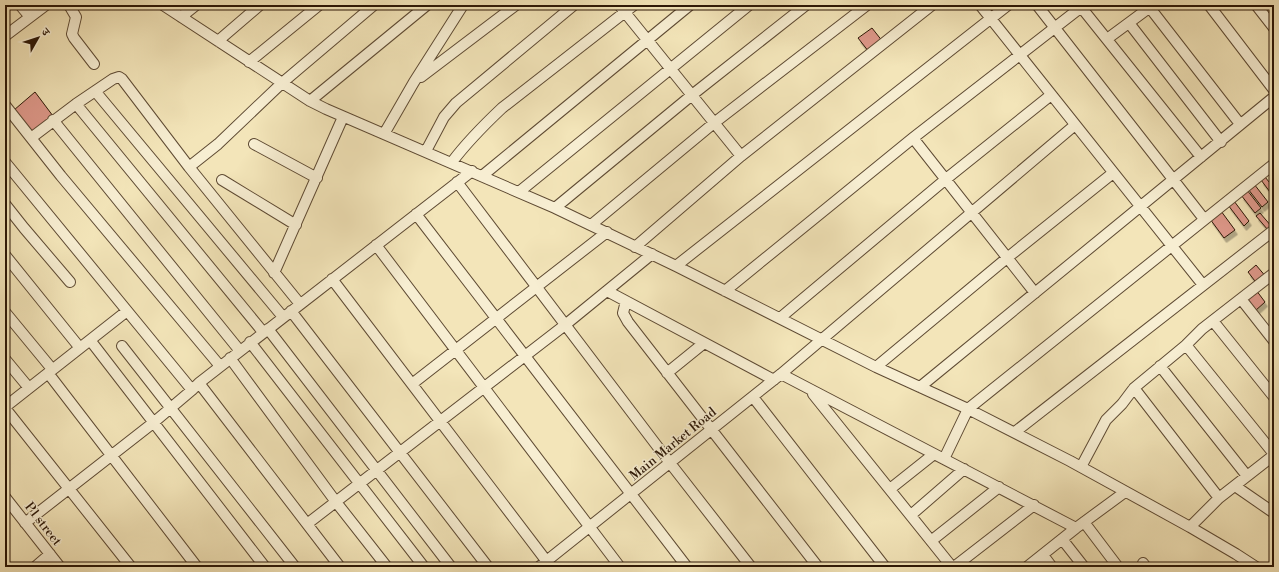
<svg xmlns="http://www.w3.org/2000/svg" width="1279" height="572" font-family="'Libre Bodoni','Noto Serif Devanagari',serif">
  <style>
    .building { fill: #df998b; stroke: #2c1706; filter: url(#shadow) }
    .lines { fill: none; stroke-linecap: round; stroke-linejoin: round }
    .minor-casing { stroke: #5e4a33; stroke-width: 12 }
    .minor { stroke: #f7eed2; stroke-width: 10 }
    .labels { text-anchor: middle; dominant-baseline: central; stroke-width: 3; stroke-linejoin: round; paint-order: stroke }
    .street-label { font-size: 13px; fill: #2c1706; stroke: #f7eed2 }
  </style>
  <defs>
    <filter id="shadow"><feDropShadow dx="2.5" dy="4.5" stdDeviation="0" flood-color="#0004"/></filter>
  </defs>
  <rect width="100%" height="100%" fill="#f3e5b9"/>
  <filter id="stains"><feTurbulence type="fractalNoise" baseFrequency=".005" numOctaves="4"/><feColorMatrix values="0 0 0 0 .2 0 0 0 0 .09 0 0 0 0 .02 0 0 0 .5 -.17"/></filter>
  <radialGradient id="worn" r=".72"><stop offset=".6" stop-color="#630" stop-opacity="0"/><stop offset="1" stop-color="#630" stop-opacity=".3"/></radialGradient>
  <path class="building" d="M872 28 883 42 869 52 858 38Z
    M35 92 53 116 32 132 14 110Z
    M1265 177 1274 188V195L1273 196 1261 180Z
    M1254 184 1268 202 1262 207 1248 189Z
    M1247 190 1261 208 1255 213 1241 195Z
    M1234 201 1249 221 1244 226 1228 205Z
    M1221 211 1235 230 1224 238 1210 219Z
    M1260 213 1272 227 1268 230 1256 216Z
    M1256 265 1267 278 1258 285 1248 272Z
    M1256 290 1265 302 1255 311 1245 299Z"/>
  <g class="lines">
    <defs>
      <path id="minor" d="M20 5 30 17
        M69 5 76 17 72 34 74 38 94 64
        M163 5 310 101 326 109 555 208 676 266 876 367 968 409 1070 461 1190 527 1236 554 1256 567
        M619 5 741 156
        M980 5 1203 285
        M1037 5 1204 219
        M1209 5 1274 90
        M1256 5 1274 28
        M1081 7 1201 157
        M1150 8 1240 124
        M181 17 196 5
        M1129 23 1221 142
        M5 36 46 5
        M1107 39 1153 5
        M218 41 260 5
        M249 62 319 5
        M421 77 516 5
        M95 91 283 317
        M310 101 427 5
        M76 104 263 332
        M5 105 61 176 220 366
        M53 120 240 351
        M384 134 414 82 463 5
        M31 138 76 104 113 79 119 77 122 79 189 167 300 304
        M913 138 1035 293
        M254 144 317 178
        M426 151 444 117 456 103 574 5
        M5 162 192 390
        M452 162C467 142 484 125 502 108L634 5
        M189 167 218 144 282 83 374 5
        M482 176 690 5
        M222 180 296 225
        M457 182 670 463 751 567
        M519 192 749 5
        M5 204 24 228 70 282
        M555 208 692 95 806 5
        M416 214 687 567
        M591 225 714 123 867 5
        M376 245 620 567
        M635 247 741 156 932 5
        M5 255 80 348
        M676 266 1008 5
        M274 273 343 117
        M332 279 551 567
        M607 291 774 380
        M725 291 913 138 1084 5
        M1241 299 1274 341
        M626 301 623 313 628 322 818 567
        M291 311 488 567
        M5 312 52 369
        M780 318 946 179 1051 95
        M1213 321 1274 397
        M268 329 451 567
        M90 340 265 567
        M250 342 424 567
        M1186 345 1274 454
        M122 346 295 567
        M230 358 336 502 387 567
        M5 359 29 388
        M1160 366 1247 476
        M876 367 1007 258 1113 173
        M48 373 197 567
        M667 373 704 343
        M781 374 1076 528
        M199 383 340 567
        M412 384 607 232
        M920 387 1274 97
        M1134 388 1219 498
        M813 394 952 567
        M753 397 885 567
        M5 407 127 311
        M5 408 131 567
        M1015 432 1274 230
        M944 459 968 409 1274 164
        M1081 467 1106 420 1122 404 1134 388 1186 345 1202 329 1274 273
        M1235 486 1274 513
        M890 489 934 454
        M5 497 60 567
        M911 515 964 469
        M1084 522 1118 567
        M25 523 153 423 192 390 199 383 472 171
        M307 524 565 325 652 254
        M1190 527 1219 498 1274 455
        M1062 539 1084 567
        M931 541 999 487
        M1043 555 1052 567
        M1143 563 1146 567
        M35 567 50 554
        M539 567 781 374 1075 125
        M954 567 1034 505
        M1027 567 1076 528 1125 492"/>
    </defs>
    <use href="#minor" class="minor-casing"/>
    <use href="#minor" class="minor"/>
  </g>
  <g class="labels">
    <g class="street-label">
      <text transform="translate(673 444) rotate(-39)">Main Market Road</text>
      <text transform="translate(43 524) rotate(52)">P1 street</text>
    </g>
  </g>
  <rect width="1279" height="572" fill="none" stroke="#f3e5b9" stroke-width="20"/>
  <rect x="6" y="6" width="1267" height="560" fill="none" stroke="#2c1706" stroke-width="2"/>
  <rect x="10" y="10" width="1259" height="552" fill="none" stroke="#2c1706"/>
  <g transform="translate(38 38) rotate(51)" stroke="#f7eed2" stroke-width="3" paint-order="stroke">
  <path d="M0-3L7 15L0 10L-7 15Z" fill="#2c1706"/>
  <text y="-6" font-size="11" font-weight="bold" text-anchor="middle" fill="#2c1706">उ</text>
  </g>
  <rect width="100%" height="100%" filter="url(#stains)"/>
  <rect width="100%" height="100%" fill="url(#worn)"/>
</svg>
